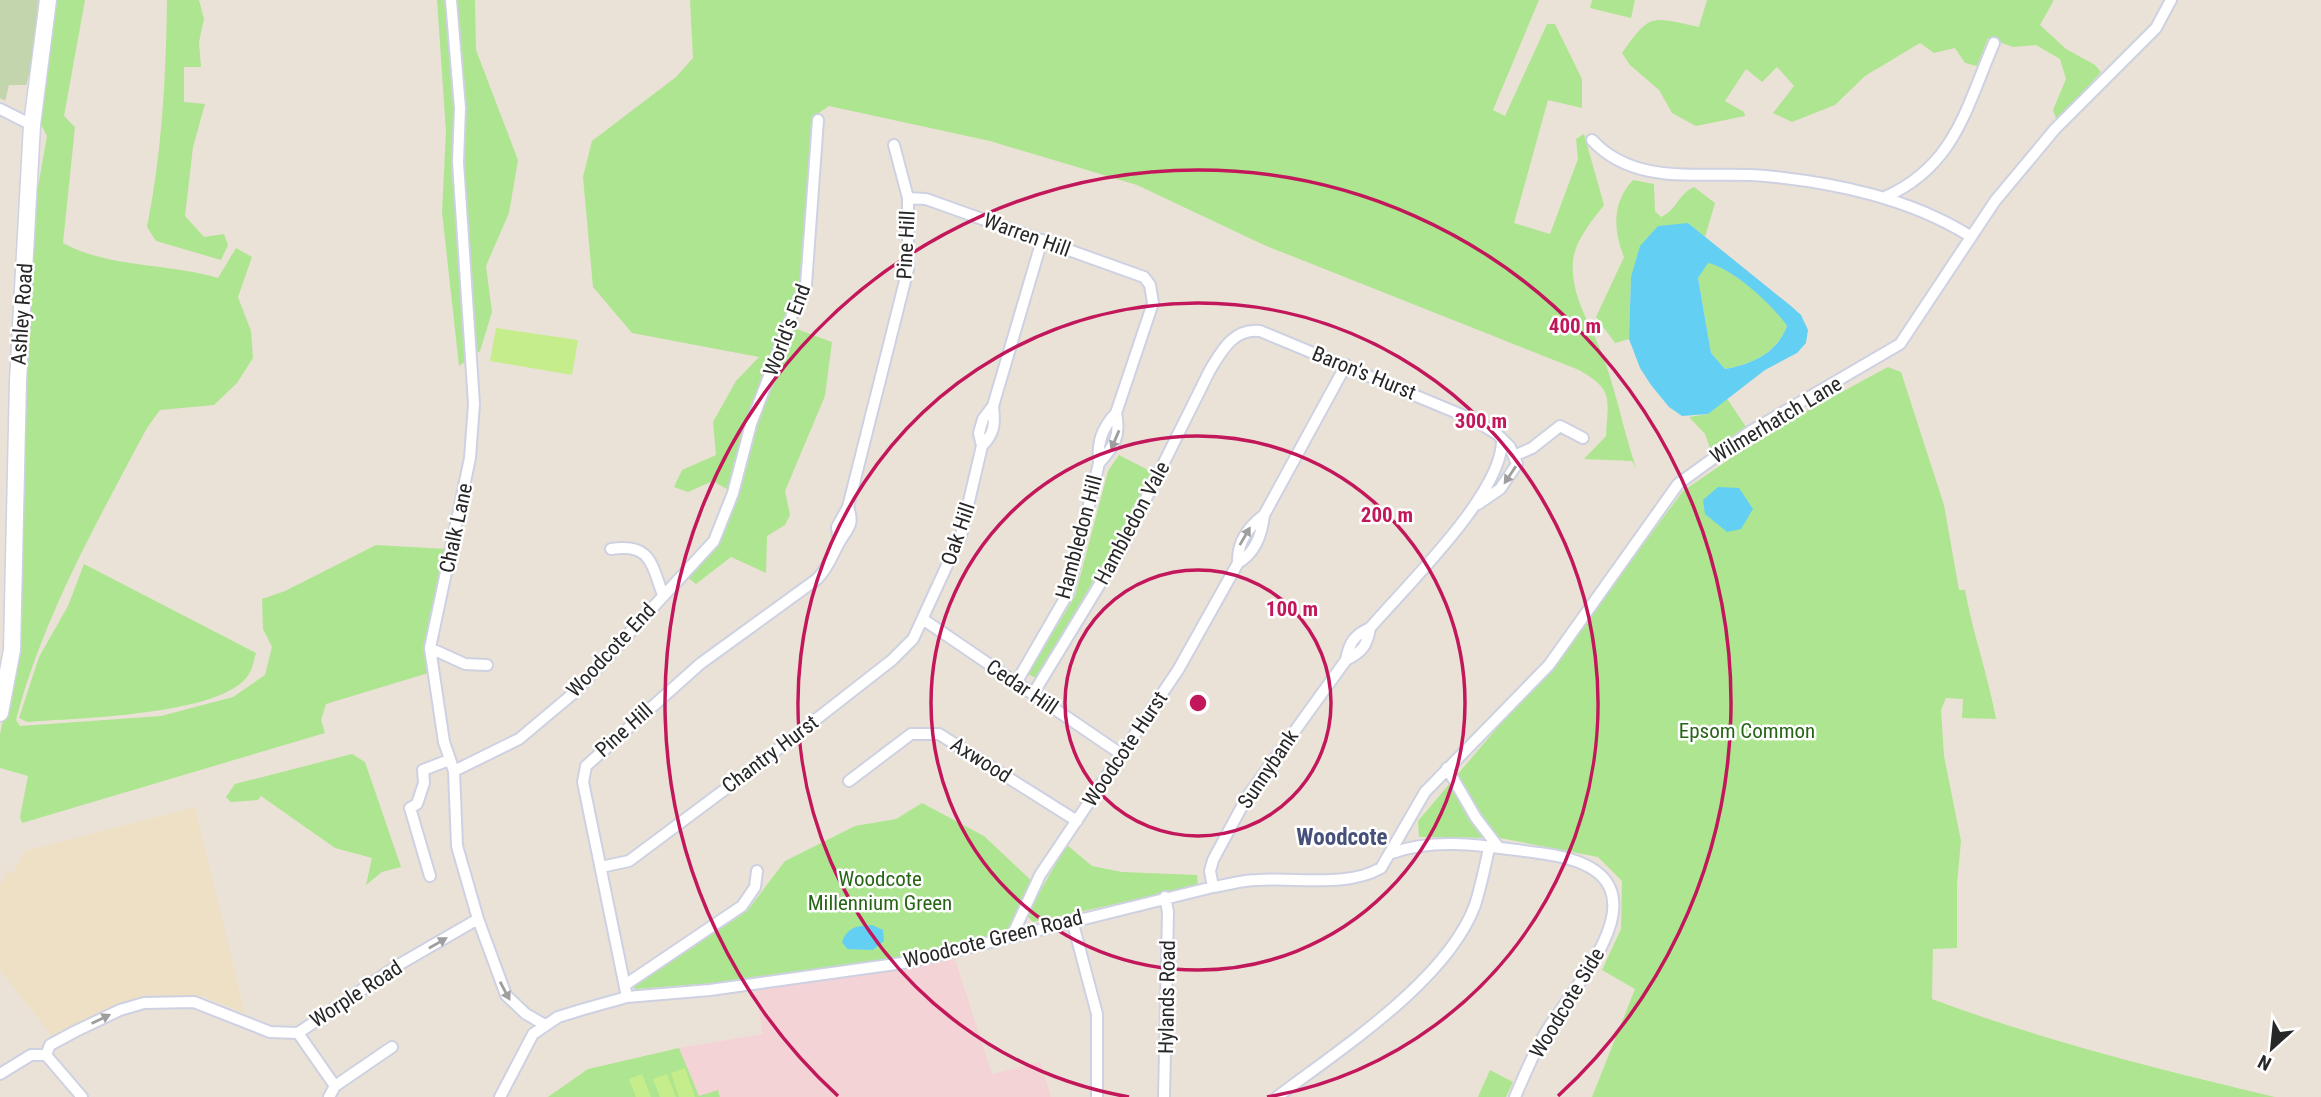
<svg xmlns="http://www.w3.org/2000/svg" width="2321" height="1097" font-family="'Roboto Condensed',sans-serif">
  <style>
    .education { fill: #eee0c5 }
    .medical { fill: #f3d3d5 }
    .green { fill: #aee590 }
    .cemetery { fill: #c2d5ad }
    .pitch { fill: #c5ed8b }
    .water { fill: #63d0f3; fill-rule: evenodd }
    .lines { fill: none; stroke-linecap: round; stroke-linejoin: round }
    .street-casing { stroke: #cdd1e1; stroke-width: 14 }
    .secondary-casing { stroke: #cdd1e1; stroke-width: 19 }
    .street { stroke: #fff; stroke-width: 10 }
    .secondary { stroke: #fff; stroke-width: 16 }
    .oneway { fill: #9e9e9e }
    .ring { fill: none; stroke: #c2185b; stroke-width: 3.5 }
    .labels { text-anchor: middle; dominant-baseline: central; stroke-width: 5; stroke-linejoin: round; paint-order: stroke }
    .street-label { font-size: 21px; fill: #272727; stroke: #fff }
    .park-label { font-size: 21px; fill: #276516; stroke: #fff }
    .neighbourhood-label { font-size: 23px; font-weight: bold; fill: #465079; stroke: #fff }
    .centre { fill: #c2185b; stroke: #fff; stroke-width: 3.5 }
    .ring-label { font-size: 21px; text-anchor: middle; font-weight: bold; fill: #c2185b; stroke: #fff; stroke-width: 5; stroke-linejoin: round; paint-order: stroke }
  </style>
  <rect width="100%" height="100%" fill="#ebe2d7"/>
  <path class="education" d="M195 807 245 1014 203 996 160 998 152 994 53 1037 0 970V885L8 871 13 873 25 851Z"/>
  <path class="medical" d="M955 959 992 1074 1040 1062 1051 1097H720L718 1091 699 1097 679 1048 763 1034 755 989 819 978 898 970Z"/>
  <path class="green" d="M55 0H85L64 116 75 127 63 243C109 268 168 263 218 278L236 248 252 257 238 297 251 331 253 358 237 383 214 405 160 410 147 428C97 522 43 617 16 720L20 726 161 716 233 697 265 675 272 647 263 629 262 599 285 591 376 545 447 549 424 645 435 671 326 704 321 720 325 733 22 823 20 817 28 776 0 768V734L14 668 35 204 47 136 38 119Z
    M167 0H199L204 19 199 42 201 67H184V102L205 104 193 147 185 216 204 237 224 234 228 245 221 260 156 241 147 227C162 152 166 77 167 0Z
    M437 0H475L476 50 518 160 509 213 486 266 492 312 480 351 459 366 442 212 446 132Z
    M690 0H1539L1493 110 1505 116 1547 24H1555L1582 79V108L1548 100 1514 223 1550 234 1578 159 1576 139 1584 134 1604 205C1592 221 1575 240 1573 261 1570 298 1593 327 1604 359 1617 395 1624 432 1636 468L1632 461 1584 459 1606 436C1608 398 1614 390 1579 370L1264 245 1137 185 990 141 829 106 813 117 800 282 783 324 832 342 825 396 785 491 790 515 785 525 767 536 766 573 731 557 696 584 687 577 718 543 739 496 713 481 688 492 674 487 682 470 716 455 713 422 736 381 759 357 632 333 593 287 583 177 592 141 676 77 693 58Z
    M1592 0H1635L1631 18 1590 8Z
    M1707 0H2054L2040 25 2066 49 2095 65 2101 72 2057 121 2053 110 2066 79 2060 59 2036 45 2013 47 1988 38 1977 66 1965 63 1955 48 1934 53 1920 43 1865 76 1835 105 1792 122 1773 113 1794 86 1777 67 1762 82 1746 69 1725 101 1744 112 1745 116 1696 126 1672 113 1659 90 1630 65 1622 53C1651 12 1651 17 1699 27Z
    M1633 180 1654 184 1655 211 1661 217C1677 210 1678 194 1694 187L1715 203 1705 237 1688 223 1631 277 1629 339 1615 343 1596 317 1624 257C1613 230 1612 202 1633 180Z
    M1707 262C1732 268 1773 304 1787 326 1776 353 1753 364 1725 369L1711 353 1698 278Z
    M1888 367 1901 372 1944 505 1959 590H1965C1973 634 1988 675 1996 719L1962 718 1963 699 1946 698 1941 710 1944 756 1961 841 1957 884V948L1933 949 1932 999C2044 1041 2159 1069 2275 1097H1592L1635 989 1602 970 1621 929 1622 881 1598 857 1500 838 1419 837 1418 821 1575 636 1683 491 1775 428Z
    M1726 397 1746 427 1711 451 1705 434 1689 417 1708 414Z
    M1119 455 1152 472 1118 539 1036 678 1028 674 1075 596 1108 471Z
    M84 564 256 653C254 659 253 668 249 674 224 716 73 718 27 722L19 718 39 657 68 606Z
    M352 754 365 762 401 867 382 872 366 885 372 858 335 848 261 796 258 800 231 802 226 797 235 784Z
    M922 803 984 836 1036 885 1008 932 897 958 742 981 635 989 631 983 659 970 747 911 785 861 855 826 896 819Z
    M1067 845 1092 866 1122 872 1197 875 1198 886 1033 922 1026 915Z
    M679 1048 699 1096 718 1090 720 1097H548L588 1069Z
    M1490 1070 1513 1082 1506 1097H1478Z"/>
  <path class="cemetery" d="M0 0H38L34 58 26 85H9L5 101 0 98Z"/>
  <path class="pitch" d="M496 328 578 340 572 375 490 361Z
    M685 1068 695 1097H679L671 1073Z
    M642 1074 651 1097H636L629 1079Z
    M667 1074 676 1097H660L653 1079Z"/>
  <path class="water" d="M1688 223 1791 306 1801 315 1808 330 1806 343 1797 353 1765 370 1708 414 1682 416 1669 407 1651 385 1640 368 1629 339 1631 277 1640 246 1658 226ZM1708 263C1732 268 1773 305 1787 326 1777 353 1752 364 1725 369L1711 353 1698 278Z
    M1718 487 1739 488 1753 509 1741 529 1727 532 1705 514 1703 500Z
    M872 925 883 930 884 941 873 950 847 949 842 942C848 927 856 926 872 925Z"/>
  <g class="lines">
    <defs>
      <path id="street" d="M451 0 460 108 458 162 474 404 470 458 430 648 444 742 454 771 457 846 478 919 506 995 526 1014 545 1025
        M0 109 32 125
        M1592 140C1637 189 1708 170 1766 176 1836 183 1909 198 1970 236
        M1885 197C1955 166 1966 108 1994 43
        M908 198 926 199 1144 277 1150 285 1153 303 1116 413C1102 428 1097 442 1099 463L1068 593 1016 683
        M982 446C995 433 995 423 993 406
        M1516 455 1532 448 1560 426 1583 438
        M1099 463C1114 447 1121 436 1116 413
        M839 542 837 527 848 507 908 269V198L894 145
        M611 549C651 543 651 563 663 595
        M1238 563C1237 542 1248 527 1264 515
        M924 620 1121 754
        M430 648 465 664 487 665
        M1346 660C1349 643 1354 635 1370 628 1406 586 1503 493 1502 440
        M1033 694 1120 551 1210 370C1222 350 1234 328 1260 331L1474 420 1497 434 1510 447 1517 464 1500 489 1478 504
        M1447 768 1476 818 1499 848
        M454 771 519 739 575 692 714 541 733 493 751 424 794 310 806 285 818 120
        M849 781 911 734H939L1077 821
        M1392 853C1438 836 1491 847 1539 853 1670 869 1597 958 1553 1021 1537 1044 1526 1072 1515 1097
        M601 867 629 861 755 767 892 660 913 639 961 535 982 446 979 433 983 419 993 406 1042 240
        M430 876 410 808 417 804 424 783 423 770 449 760
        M1213 887 1210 871 1213 860 1247 797 1346 660C1362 652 1367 646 1370 628
        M1072 920 1097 1014V1097
        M1012 936 1040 875 1178 670 1238 563C1255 553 1262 534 1264 515L1346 365
        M625 985 742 906 755 887 757 871
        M627 997 583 782 586 766 700 664 817 579C829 567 831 557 839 543 847 528 855 526 848 507
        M298 1033 335 1086
        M46 1055 50 1045 74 1032 120 1010 144 1003 194 1002 270 1032 298 1033 400 964 478 919
        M46 1055 82 1097
        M0 1074 31 1055H46
        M329 1097 335 1086 392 1047
        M500 1097 533 1034 558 1017 584 1009 627 997 710 990 910 962 1213 887C1228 885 1242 880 1257 880 1296 877 1346 888 1381 868L1425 792 1549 665 1678 484 1751 431 1900 344 1995 201 2055 129 2156 28 2171 0
        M1164 1097 1168 912 1165 897
        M1277 1097C1340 1049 1447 981 1475 905 1481 886 1485 867 1489 848"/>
      <path id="secondary" d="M0 713 12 650 18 381 32 125 48 0"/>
    </defs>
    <use href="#street" class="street-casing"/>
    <use href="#secondary" class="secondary-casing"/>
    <use href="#street" class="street"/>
    <use href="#secondary" class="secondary"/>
  </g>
  <defs><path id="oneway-solid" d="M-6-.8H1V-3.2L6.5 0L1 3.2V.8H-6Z" transform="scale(1.75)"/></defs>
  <g class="oneway">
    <use href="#oneway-solid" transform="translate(1115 440) rotate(113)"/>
    <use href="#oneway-solid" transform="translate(1510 475) rotate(124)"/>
    <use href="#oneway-solid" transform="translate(1245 536) rotate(-60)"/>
    <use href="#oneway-solid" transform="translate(438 943) rotate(-30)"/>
    <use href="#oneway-solid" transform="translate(505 991) rotate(62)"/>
    <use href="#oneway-solid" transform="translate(101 1019) rotate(-26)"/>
  </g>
  <g class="ring">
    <circle cx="1198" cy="703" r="133"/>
    <circle cx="1198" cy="703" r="267"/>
    <path d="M1129 1097A400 400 0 1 1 1267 1097"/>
    <path d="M838 1096A533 533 0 1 1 1558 1096"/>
  </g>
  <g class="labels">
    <g class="street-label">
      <text transform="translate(1027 235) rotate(20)">Warren Hill</text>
      <text transform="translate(906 245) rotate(-87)">Pine Hill</text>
      <text transform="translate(22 314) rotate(-86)">Ashley Road</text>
      <text transform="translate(787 330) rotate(-69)">World's End</text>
      <text transform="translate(1364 373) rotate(22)">Baron's Hurst</text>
      <text transform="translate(1776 420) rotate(-31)">Wilmerhatch Lane</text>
      <text transform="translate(1132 523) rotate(-62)">Hambledon Vale</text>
      <text transform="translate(456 528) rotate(-78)">Chalk Lane</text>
      <text transform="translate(958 534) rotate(-71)">Oak Hill</text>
      <text transform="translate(1079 537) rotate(-75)">Hambledon Hill</text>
      <text transform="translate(611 650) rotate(-47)">Woodcote End</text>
      <text transform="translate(1022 687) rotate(34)">Cedar Hill</text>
      <text transform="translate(624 730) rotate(-42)">Pine Hill</text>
      <text transform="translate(1125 749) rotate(-56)">Woodcote Hurst</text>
      <text transform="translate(770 754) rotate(-37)">Chantry Hurst</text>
      <text transform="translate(981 760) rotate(32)">Axwood</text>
      <text transform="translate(1268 769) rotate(-56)">Sunnybank</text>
      <text transform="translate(993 939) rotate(-14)">Woodcote Green Road</text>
      <text transform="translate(356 994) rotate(-33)">Worple Road</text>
      <text transform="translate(1167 997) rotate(-89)">Hylands Road</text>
      <text transform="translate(1567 1003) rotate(-59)">Woodcote Side</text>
    </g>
    <g class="park-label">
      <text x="1747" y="731">Epsom Common</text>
      <text x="880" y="879">Woodcote<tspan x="880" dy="24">Millennium Green</tspan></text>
    </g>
    <g class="neighbourhood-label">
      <text x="1342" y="837">Woodcote</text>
    </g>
  </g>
  <circle cx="1198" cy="703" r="10" class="centre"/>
  <g class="ring-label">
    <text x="1575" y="333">400 m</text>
    <text x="1481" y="428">300 m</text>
    <text x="1387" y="522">200 m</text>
    <text x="1292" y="616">100 m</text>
  </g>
  <g transform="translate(2272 1048) rotate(207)" stroke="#ffffff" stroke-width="5" paint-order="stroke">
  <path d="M0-5L12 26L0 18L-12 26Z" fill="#272727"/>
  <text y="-10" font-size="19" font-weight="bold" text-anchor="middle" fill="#272727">N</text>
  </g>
</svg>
